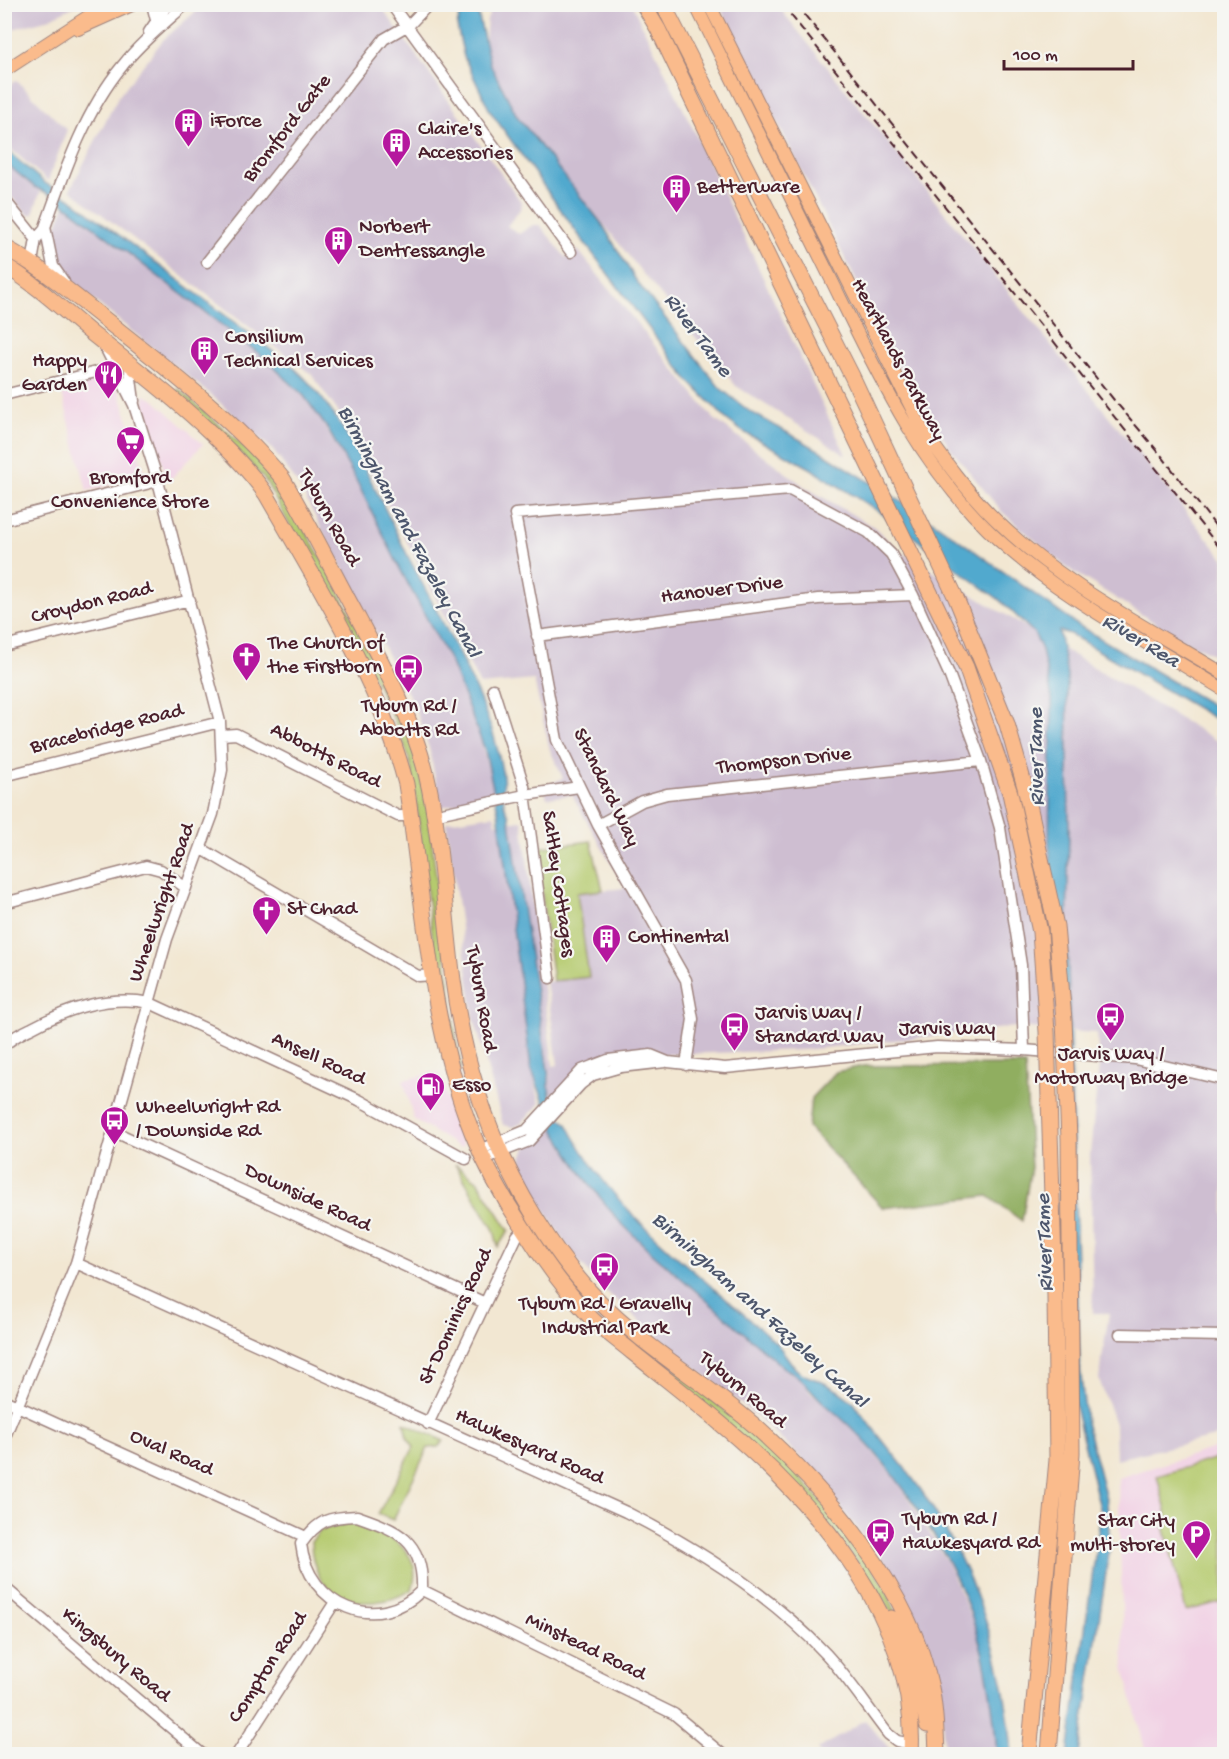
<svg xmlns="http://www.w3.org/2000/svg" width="1229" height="1759" font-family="'Gochi Hand',sans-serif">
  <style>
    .built { fill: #f1d0e4 }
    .industrial { fill: #cebed1 }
    .green { fill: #b5ca6e; stroke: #80744c; stroke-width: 1.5 }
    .forest { fill: #90ae61; stroke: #6d6646; stroke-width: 1.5 }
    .water { fill: #51a9ce; stroke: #4e647c; stroke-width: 1.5 }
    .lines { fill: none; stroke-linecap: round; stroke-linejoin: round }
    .minor-casing { stroke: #9e837e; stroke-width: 13 }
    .major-casing { stroke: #9e837e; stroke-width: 14 }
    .highway-casing { stroke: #9e837e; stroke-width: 17 }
    .minor { stroke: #fff; stroke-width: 10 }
    .major { stroke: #fabb8c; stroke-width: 12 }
    .highway { stroke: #fabb8c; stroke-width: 15 }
    .rail { stroke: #4a1f2b; stroke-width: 2; stroke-dasharray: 9 4.5; stroke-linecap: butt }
    .highway-bridge-casing { stroke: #9e837e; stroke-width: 17; stroke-linecap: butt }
    .highway-bridge { stroke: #fabb8c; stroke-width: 15 }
    .labels { text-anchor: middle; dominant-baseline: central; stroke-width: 4.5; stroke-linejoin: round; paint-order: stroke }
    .poi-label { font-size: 21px; fill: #4a1f2b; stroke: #f6f6f2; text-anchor: start }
    .street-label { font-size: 21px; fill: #4a1f2b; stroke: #f6f6f2 }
    .water-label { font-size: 22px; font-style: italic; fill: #4d566c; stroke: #f6f6f2 }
  </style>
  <rect width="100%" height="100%" fill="#f6f6f2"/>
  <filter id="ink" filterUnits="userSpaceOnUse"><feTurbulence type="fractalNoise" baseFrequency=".0167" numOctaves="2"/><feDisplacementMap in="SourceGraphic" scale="12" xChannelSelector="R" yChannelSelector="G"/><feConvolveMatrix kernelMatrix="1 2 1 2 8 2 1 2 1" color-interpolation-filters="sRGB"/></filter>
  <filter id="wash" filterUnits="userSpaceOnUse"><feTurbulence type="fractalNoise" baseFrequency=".008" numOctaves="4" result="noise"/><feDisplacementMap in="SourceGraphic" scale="24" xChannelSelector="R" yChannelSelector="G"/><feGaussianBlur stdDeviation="1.35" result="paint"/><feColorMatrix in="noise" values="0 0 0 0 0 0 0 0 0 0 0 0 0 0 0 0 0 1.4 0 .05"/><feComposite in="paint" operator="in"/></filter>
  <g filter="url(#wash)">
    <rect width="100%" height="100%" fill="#f2e7d2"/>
    <path class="built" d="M114 375 144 470 137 478 87 491 61 390Z
      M144 395 153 399 203 444 168 482 144 404Z
      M439 1072 463 1145 461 1148 414 1120 403 1080Z
      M1224 1445V1754H1146L1124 1667 1118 1478Z"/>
    <path class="industrial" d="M4 5 5 4 77 5 46 20 13 29H5Z
      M203 5H380L522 203 521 208 507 226 519 234 533 225H540L566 258 578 250 713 418 805 487 874 527 899 551 1224 745V1435L1116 1459 1115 1424 1099 1379 1109 1313H1093L1090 1155 1099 1065 1097 1033 1015 1027 804 1050 652 1055 608 1059 554 1100 549 1088 550 1075 547 1067 532 1068 540 1104 521 1123 514 1127 503 1125 474 1018 446 822 494 815 496 823 522 820 553 1066 558 1065 546 982 589 976 577 893 625 888 572 795 547 798 544 787 563 778 550 750 534 680 480 685 346 423 311 374 70 190 118 97 163 40Z
      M493 5H632L701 145 846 455 736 386 644 275 517 116 490 64 485 43 487 20Z
      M719 5H777L1224 559V659L1182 640 1066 567 1001 511 951 449 899 367Z
      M16 80 67 130 48 181 5 144V90Z
      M5 163 41 190 33 214 28 215 5 190Z
      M65 205 262 356 312 405 355 478 401 571 451 663 475 718 497 802 493 796 441 807 429 748 414 705 298 484 272 449 210 394 86 294 63 273 56 227Z
      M550 1120 561 1142 584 1177 618 1220 664 1264 784 1368 804 1381 809 1391 849 1424 899 1483 947 1562 976 1629 993 1705 997 1754H945L941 1710 931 1657 915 1619 890 1569 800 1457 760 1419 676 1352 600 1286 569 1249 518 1167 529 1141Z
      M865 1720 894 1754H820L817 1750Z"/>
    <path class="green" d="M179 389 270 470 331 575 410 734 428 811 457 1047 463 1071C438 1050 421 815 411 767 405 739 389 711 378 686L265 480 242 455 175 393Z
      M591 841 603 890 577 893 589 977 553 981 536 848Z
      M455 1164 477 1180 509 1230 498 1247 494 1230Z
      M572 1282 791 1466 857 1544 887 1591 903 1630 875 1586 825 1519 608 1325Z
      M404 1423 444 1441 438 1447 428 1448 393 1520 378 1514 414 1447 407 1437Z
      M1224 1456V1601L1186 1611 1162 1518 1167 1515 1157 1476Z
      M352 1522C383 1530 426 1550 412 1590 365 1616 312 1601 311 1542L321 1530Z"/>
    <path class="forest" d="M1025 1065 1031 1167 1022 1221 988 1196 883 1208 808 1127 811 1098 836 1072 863 1066Z"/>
    <path class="water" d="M462 5H476L490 64 517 116 602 224 637 282 720 388 749 411 822 452 937 524 1076 624 1224 712V724L1070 634 1059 631 1067 675 1069 829 1067 934 1080 1367 1086 1422 1107 1502 1110 1546 1079 1754H1068L1101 1512 1074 1403 1064 1261 1058 993 1049 841 1052 699 1042 650 1034 633 1001 601 878 511 810 468 742 431 726 419 688 380 578 234 490 111 464 57 457 26Z
      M4 148 45 183 74 201 287 362C342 405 377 495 409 558 438 614 469 668 491 727 496 742 500 759 503 776 505 789 500 803 509 815L549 1078C547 1092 555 1114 567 1124 617 1220 696 1269 773 1340 783 1349 788 1360 796 1369 803 1376 811 1377 820 1381 832 1386 844 1394 854 1403 875 1433 900 1460 921 1490 975 1570 1005 1658 1012 1754H997C994 1713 988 1669 976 1629 949 1546 892 1459 825 1404 811 1392 801 1375 784 1368L649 1250 618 1220 584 1177 555 1131 531 1068 498 811 485 750 451 663 401 571 355 478 327 428 304 396 262 356 55 197 35 187 5 163Z"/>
  </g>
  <g filter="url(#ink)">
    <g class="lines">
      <defs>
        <path id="minor" d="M152 4 156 20
          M391 4 571 252
          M149 32 168 4
          M4 199 36 239
          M45 227 53 266 64 282
          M207 262 384 39 410 24 429 4
          M32 263 36 239 44 230C64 173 84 112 123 65 141 42 164 24 186 4
          M129 364 134 401
          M4 395 116 367
          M4 520 158 481
          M537 636 818 599 913 595
          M4 646 190 600
          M493 689 524 786 550 978
          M222 735 236 734 398 816H411
          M4 776 220 722
          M433 815 525 795 579 787
          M598 825 642 801 667 794 981 761
          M202 849 418 976 433 975
          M4 903 146 866 161 870 186 888
          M4 1046C12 1037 22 1033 32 1028 69 1008 108 995 150 1003L359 1100 466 1159
          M686 1065 693 1019 686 980 598 825 557 740 515 514 790 490 868 532 891 554 913 595 949 674 981 761 1000 828 1021 965 1024 1050
          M113 1131 485 1303
          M479 1150 527 1130 582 1070 608 1060 651 1055 668 1062 725 1068 937 1047 1024 1050 1135 1059 1224 1080
          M484 1159 529 1141 581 1084 593 1075 621 1067 665 1062
          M76 1263 626 1512C699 1549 770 1594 826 1654 849 1679 867 1707 888 1734L897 1741 912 1744
          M1120 1334 1224 1336
          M4 1400 306 1537
          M428 1424 517 1236 523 1229
          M4 1439 76 1263 167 939 213 814 222 770 220 722 158 481 134 405 105 347
          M357 1516C397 1530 424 1540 422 1590 377 1636 308 1606 301 1544 318 1520 328 1517 357 1516Z
          M4 1587 202 1754
          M422 1590 674 1714 722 1754
          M237 1754 335 1602"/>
        <path id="major" d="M695 4C740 94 784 184 828 273 873 364 914 458 988 530 1052 593 1147 642 1224 690
          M709 4 921 427C944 460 967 492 996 520 1061 584 1147 627 1224 674
          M78 29 134 4
          M4 71 107 4"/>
        <path id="highway" d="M4 247C40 266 70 292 102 317 161 364 235 420 283 479 307 520 328 562 350 603 380 659 410 711 426 773 442 840 444 912 453 980 464 1065 490 1144 535 1217 553 1246 574 1276 598 1300 645 1348 705 1382 755 1426 828 1492 911 1589 931 1688 936 1710 936 1732 937 1754
          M4 265C36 284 63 310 91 333 148 378 224 436 266 494 319 586 379 681 406 784 424 898 429 1024 472 1132 485 1165 503 1198 523 1228 542 1259 567 1292 592 1319 604 1331 619 1341 632 1352 662 1376 692 1399 721 1424 817 1504 919 1621 911 1754
          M891 1618C914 1649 921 1687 927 1725"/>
      </defs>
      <use href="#minor" class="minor-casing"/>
      <use href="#major" class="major-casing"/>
      <use href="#highway" class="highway-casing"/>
      <use href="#minor" class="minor"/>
      <use href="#major" class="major"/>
      <use href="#highway" class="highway"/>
      <path class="rail" d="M782 4 1224 553
        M796 4 1114 400 1161 455 1224 537"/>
      <defs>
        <path id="highway-bridge" d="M643 4 658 29 966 667 1010 793 1040 932 1047 1032 1055 1296 1057 1460 1029 1754
          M663 4 852 376 956 598 1007 724 1025 787 1056 926 1064 1020 1069 1139 1072 1453 1049 1754"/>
      </defs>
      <use href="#highway-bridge" class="highway-bridge-casing"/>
      <use href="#highway-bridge" class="highway-bridge"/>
    </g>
  </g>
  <defs>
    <symbol id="building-pin" viewBox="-11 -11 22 30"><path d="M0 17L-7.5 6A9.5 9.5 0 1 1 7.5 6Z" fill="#b5179e" stroke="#f6f6f2"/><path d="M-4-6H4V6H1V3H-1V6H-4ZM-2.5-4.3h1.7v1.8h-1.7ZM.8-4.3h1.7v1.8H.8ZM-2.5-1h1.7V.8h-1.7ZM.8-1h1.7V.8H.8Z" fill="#fff"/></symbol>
    <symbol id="restaurant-pin" viewBox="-11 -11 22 30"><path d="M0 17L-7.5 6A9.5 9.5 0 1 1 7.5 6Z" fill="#b5179e" stroke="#f6f6f2"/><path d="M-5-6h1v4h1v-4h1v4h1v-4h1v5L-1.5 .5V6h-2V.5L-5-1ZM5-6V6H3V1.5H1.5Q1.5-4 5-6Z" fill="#fff"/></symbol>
    <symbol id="supermarket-pin" viewBox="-11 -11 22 30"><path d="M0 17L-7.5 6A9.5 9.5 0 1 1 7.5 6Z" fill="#b5179e" stroke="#f6f6f2"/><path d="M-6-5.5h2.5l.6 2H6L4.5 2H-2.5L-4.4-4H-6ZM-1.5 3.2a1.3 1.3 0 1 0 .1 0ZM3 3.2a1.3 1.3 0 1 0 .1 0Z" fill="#fff"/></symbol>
    <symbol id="church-pin" viewBox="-11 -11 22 30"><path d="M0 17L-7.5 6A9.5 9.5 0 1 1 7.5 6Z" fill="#b5179e" stroke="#f6f6f2"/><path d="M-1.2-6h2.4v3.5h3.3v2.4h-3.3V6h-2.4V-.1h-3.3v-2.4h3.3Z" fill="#fff"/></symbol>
    <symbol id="bus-pin" viewBox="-11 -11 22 30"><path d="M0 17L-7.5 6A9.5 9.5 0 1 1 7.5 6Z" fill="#b5179e" stroke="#f6f6f2"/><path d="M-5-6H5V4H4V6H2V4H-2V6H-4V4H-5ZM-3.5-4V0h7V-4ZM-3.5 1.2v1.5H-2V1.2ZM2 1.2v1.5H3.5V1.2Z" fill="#fff"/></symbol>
    <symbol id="fuel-pin" viewBox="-11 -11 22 30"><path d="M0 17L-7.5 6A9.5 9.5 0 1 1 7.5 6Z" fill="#b5179e" stroke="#f6f6f2"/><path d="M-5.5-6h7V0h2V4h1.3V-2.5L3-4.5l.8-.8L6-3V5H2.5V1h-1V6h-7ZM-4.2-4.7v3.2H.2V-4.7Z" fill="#fff"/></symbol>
    <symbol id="parking-pin" viewBox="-11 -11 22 30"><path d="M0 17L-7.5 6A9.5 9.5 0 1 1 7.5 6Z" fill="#b5179e" stroke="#f6f6f2"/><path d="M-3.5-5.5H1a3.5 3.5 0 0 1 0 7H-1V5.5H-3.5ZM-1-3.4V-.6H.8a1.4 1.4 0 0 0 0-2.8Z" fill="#fff"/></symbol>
  </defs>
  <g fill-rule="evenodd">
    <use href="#building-pin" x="172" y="106" width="33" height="45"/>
    <use href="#building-pin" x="380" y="126" width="33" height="45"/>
    <use href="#building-pin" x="660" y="172" width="33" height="45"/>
    <use href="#building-pin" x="322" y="224" width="33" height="45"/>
    <use href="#building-pin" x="188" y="334" width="33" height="45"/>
    <use href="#restaurant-pin" x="92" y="358" width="33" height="45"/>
    <use href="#supermarket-pin" x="114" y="424" width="33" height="45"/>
    <use href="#church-pin" x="230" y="640" width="33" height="45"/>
    <use href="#bus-pin" x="392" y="652" width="33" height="45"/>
    <use href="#church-pin" x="250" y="894" width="33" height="45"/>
    <use href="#building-pin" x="590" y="922" width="33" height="45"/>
    <use href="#bus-pin" x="1094" y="1000" width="33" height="45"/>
    <use href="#bus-pin" x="718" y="1010" width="33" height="45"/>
    <use href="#fuel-pin" x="414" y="1070" width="33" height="45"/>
    <use href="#bus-pin" x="98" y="1104" width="33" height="45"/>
    <use href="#bus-pin" x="588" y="1250" width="33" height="45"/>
    <use href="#bus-pin" x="864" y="1516" width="33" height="45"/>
    <use href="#parking-pin" x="1180" y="1518" width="33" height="45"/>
  </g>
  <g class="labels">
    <g class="poi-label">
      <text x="210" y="122">iForce</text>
      <text x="418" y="130">Claire's<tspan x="418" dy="24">Accessories</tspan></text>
      <text x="697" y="188">Betterware</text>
      <text x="359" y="228">Norbert<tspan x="359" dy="24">Dentressangle</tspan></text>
      <text x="225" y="338">Consilium<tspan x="225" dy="24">Technical Services</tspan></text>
      <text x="87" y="362" text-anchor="end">Happy<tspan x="87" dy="24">Garden</tspan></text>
      <text x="130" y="479" text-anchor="middle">Bromford<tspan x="130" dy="24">Convenience Store</tspan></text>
      <text x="268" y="644">The Church of<tspan x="268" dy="24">the Firstborn</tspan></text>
      <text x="409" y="707" text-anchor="middle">Tyburn Rd /<tspan x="409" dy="24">Abbotts Rd</tspan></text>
      <text x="287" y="910">St Chad</text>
      <text x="628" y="938">Continental</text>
      <text x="755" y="1014">Jarvis Way /<tspan x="755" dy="24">Standard Way</tspan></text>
      <text x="1111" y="1055" text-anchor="middle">Jarvis Way /<tspan x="1111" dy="24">Motorway Bridge</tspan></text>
      <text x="452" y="1086">Esso</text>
      <text x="136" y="1108">Wheelwright Rd<tspan x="136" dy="24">/ Downside Rd</tspan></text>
      <text x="605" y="1305" text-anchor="middle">Tyburn Rd / Gravelly<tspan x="605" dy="24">Industrial Park</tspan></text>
      <text x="902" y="1520">Tyburn Rd /<tspan x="902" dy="24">Hawkesyard Rd</tspan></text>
      <text x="1175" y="1522" text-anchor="end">Star City<tspan x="1175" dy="24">multi-storey</tspan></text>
    </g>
    <g class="street-label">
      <text transform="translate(288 129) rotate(-52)">Bromford Gate</text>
      <text transform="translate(897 360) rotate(62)">Heartlands Parkway</text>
      <text transform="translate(328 518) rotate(61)">Tyburn Road</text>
      <text transform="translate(722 591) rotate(-7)">Hanover Drive</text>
      <text transform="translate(92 604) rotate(-14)">Croydon Road</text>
      <text transform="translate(107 730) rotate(-14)">Bracebridge Road</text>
      <text transform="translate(325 757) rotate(27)">Abbotts Road</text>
      <text transform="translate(784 762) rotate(-6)">Thompson Drive</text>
      <text transform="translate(605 788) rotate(64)">Standard Way</text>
      <text transform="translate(557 884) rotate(82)">Saltley Cottages</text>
      <text transform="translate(163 903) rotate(-71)">Wheelwright Road</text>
      <text transform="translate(480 999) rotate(80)">Tyburn Road</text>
      <text x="947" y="1030">Jarvis Way</text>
      <text transform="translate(318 1060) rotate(25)">Ansell Road</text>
      <text transform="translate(307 1199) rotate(25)">Downside Road</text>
      <text transform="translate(457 1317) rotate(-65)">St Dominics Road</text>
      <text transform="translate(742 1391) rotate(40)">Tyburn Road</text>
      <text transform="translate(529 1448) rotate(24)">Hawkesyard Road</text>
      <text transform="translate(171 1454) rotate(24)">Oval Road</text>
      <text transform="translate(585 1648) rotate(26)">Minstead Road</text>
      <text transform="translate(115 1656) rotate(40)">Kingsbury Road</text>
      <text transform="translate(269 1668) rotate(-57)">Compton Road</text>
    </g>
    <g class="water-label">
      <text transform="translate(697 336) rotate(53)">River Tame</text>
      <text transform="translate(408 532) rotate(62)">Birmingham and Fazeley Canal</text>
      <text transform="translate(1140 642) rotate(31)">River Rea</text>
      <text transform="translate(1038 757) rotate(-91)">River Tame</text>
      <text transform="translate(1046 1243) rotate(-92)">River Tame</text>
      <text transform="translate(759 1311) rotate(42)">Birmingham and Fazeley Canal</text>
    </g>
  </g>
  <rect width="1229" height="1759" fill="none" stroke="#f6f6f2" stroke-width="24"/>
  <path d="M1004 60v9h129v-9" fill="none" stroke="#4a1f2b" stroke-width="3"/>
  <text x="1013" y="60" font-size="18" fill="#4a1f2b" stroke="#f6f6f2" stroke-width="4.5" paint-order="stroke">100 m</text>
</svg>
